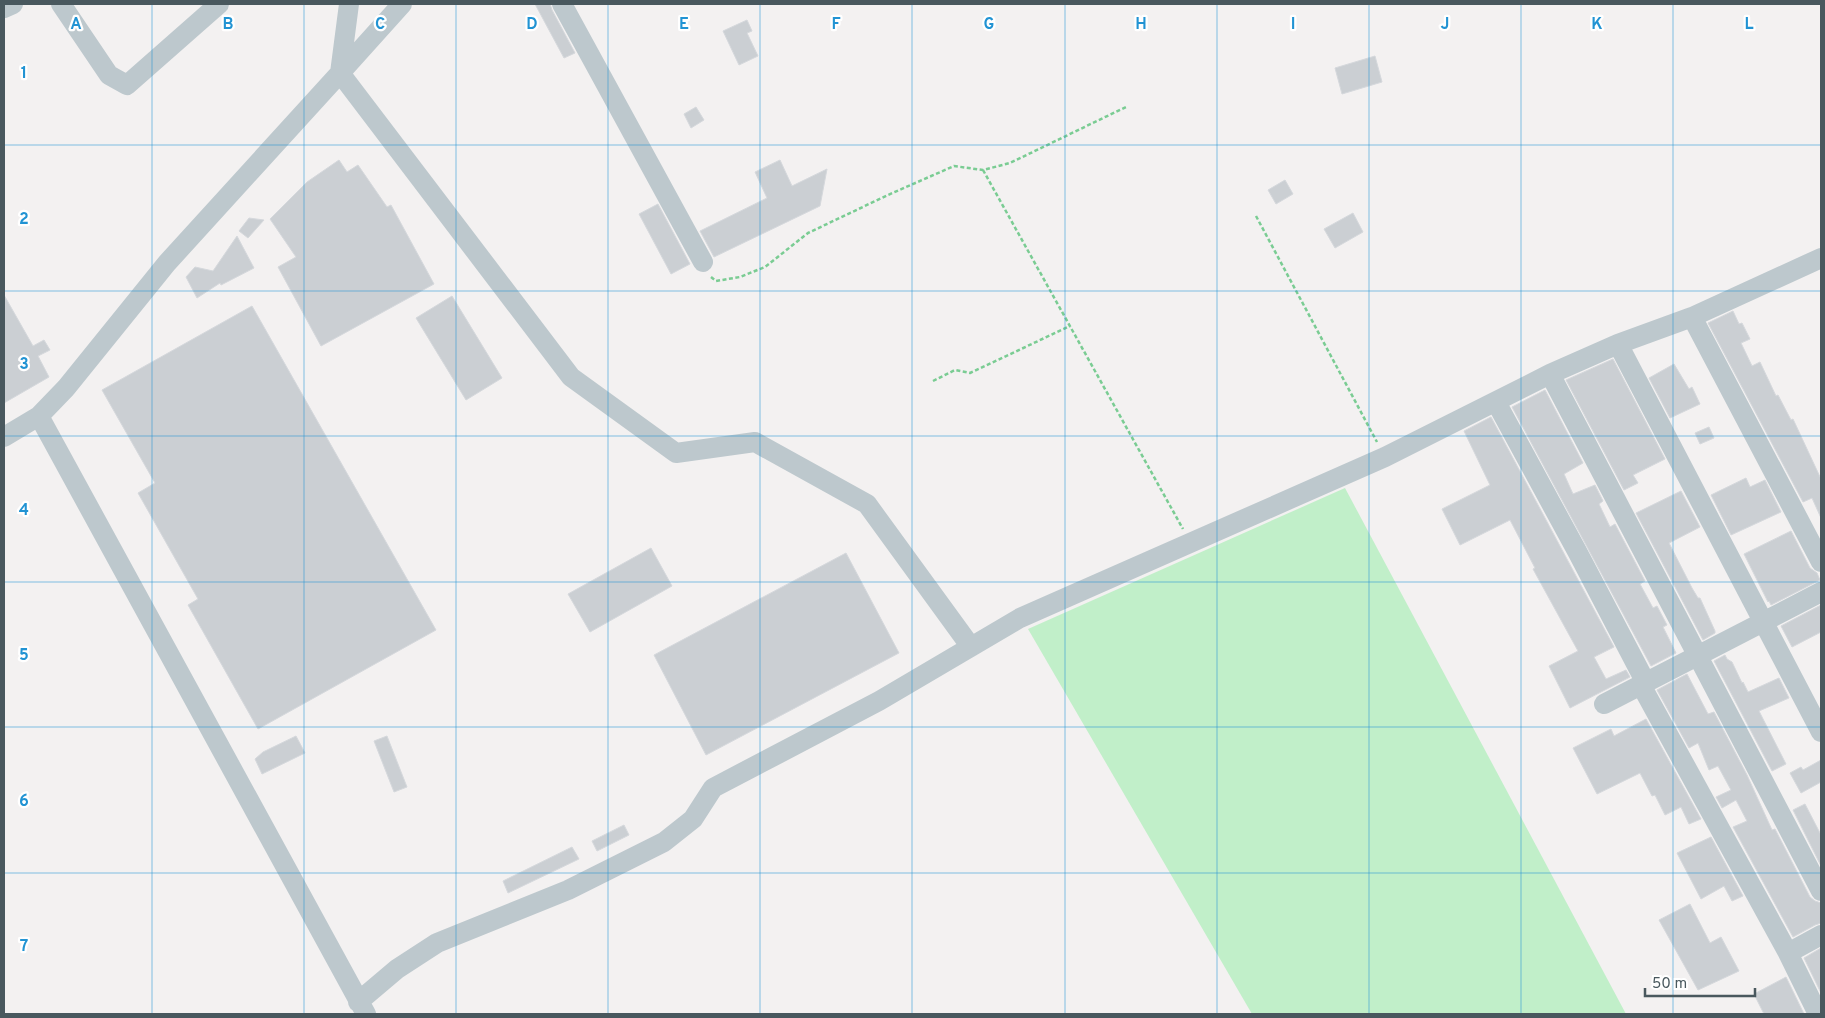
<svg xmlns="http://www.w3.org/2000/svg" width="1825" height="1018" font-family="Overpass,sans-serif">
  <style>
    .green { fill: #c1efc9 }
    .building { fill: #cbcfd3; stroke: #d5d8dc }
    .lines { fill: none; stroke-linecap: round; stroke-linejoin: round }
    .path { stroke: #7acc93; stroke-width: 2.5; stroke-dasharray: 4 2.5; stroke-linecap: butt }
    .minor { stroke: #bdc8cd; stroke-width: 20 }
    .grid { fill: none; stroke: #2193d3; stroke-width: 1; stroke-opacity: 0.55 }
    .grid-label { font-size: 16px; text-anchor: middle; font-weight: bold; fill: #2193d3; stroke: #fff; stroke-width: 4.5; stroke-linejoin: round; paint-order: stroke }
  </style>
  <rect width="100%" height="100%" fill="#f3f1f1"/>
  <path class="green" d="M1345 488 1626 1014H1252L1028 629Z"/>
  <path class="building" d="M535 4H550L552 10 575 53 564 58Z
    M747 20 752 31 747 33 758 56 739 65 723 31Z
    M1375 56 1382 82 1342 94 1335 68Z
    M696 107 704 120 691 128 684 114Z
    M339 160 347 172 358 165 387 207 391 205 434 284 321 346 278 267 296 257 270 219 307 182Z
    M780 160 792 186 827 169 820 206 714 257 700 231 767 198 755 172Z
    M1285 180 1293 194 1276 204 1268 190Z
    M658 204 690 264 671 274 639 214Z
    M1353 213 1363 232 1335 248 1324 229Z
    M249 218 264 220 248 238 239 231Z
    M237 236 254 268 221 285 220 283 197 298 186 277 195 267 213 271Z
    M4 295 33 346 44 340 50 350 38 356 49 377 4 403Z
    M452 296 502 378 466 400 416 318Z
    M252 306 436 630 258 729 188 605 198 599 138 493 155 483 102 390Z
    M1733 311 1739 324 1742 323 1750 339 1741 343 1752 366 1760 362 1776 396 1778 395 1791 420 1793 419 1821 479V518L1812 498 1803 502 1708 323Z
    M1613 359 1665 459 1633 475 1638 483 1624 490 1566 380Z
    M1674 364 1689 389 1692 387 1700 404 1670 418 1649 378Z
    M1545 390 1583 463 1564 474 1573 494 1595 485 1603 501 1599 504 1610 527 1615 524 1645 581 1640 584 1653 608 1657 606 1667 625 1663 627 1676 653 1651 666 1512 407Z
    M1491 417 1614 647 1594 657 1606 679 1626 670 1630 677 1570 708 1549 666 1578 651 1533 569 1535 568 1510 520 1460 545 1442 509 1490 485 1464 431Z
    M1709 427 1714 438 1700 444 1695 433Z
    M1746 478 1750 487 1765 480 1781 512 1731 535 1711 495Z
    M1681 491 1700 527 1669 543 1692 588 1698 598H1700L1715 631V633L1703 640 1636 513Z
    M1791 531 1810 568 1817 573 1820 580 1771 605 1769 601 1768 602 1744 554Z
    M651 548 672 586 590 632 568 594Z
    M846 553 899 653 706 755 654 655Z
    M1821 605V632L1792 647 1781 626Z
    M1725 655 1727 659 1732 662 1742 683 1743 682 1748 692 1779 678 1789 698 1759 711 1786 764 1772 771 1714 661Z
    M1687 674 1708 714 1714 712 1747 775 1772 830 1775 829 1810 897 1815 901 1821 903V923L1815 925 1793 937 1733 827 1747 821 1736 800 1722 808 1716 797 1731 790 1718 766 1709 770 1698 743 1689 748 1657 690Z
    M1646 719 1701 819 1689 824 1681 807 1665 815 1655 795 1652 796 1640 773 1597 794 1573 748 1611 729 1614 736Z
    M296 736 305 753 262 774 255 759 263 752Z
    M387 736 407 787 394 792 374 741Z
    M1821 760V782L1801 793 1790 773 1801 767 1803 770Z
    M1805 804 1821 835V866L1793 810Z
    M624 825 629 835 597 851 592 841Z
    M1711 837 1743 896 1732 901 1724 886 1701 899 1677 853Z
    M572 847 579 859 508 893 503 881Z
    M1690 904 1710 943 1721 937 1739 971 1698 990 1659 920Z
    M1821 948V993L1804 958Z
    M1786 977 1804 1014H1764L1754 994Z"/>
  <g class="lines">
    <path class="path" d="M983 170 1183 529
      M1256 216 1377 442
      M711 277 716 281 740 277 765 267 808 233 888 195 954 166 983 170 1010 163 1128 106
      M933 381 955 370 970 373 1070 326"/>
    <path class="minor" d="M61 4 109 75 127 85 219 4
      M402 4 340 73 571 377 676 453 755 442 867 504 971 647
      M562 4 703 262
      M4 8 13 4
      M1692 317 1821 562
      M1618 344 1821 732
      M1550 374 1821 891
      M1496 402 1578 553 1646 683
      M39 416 366 1014
      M4 437 39 416 66 388 167 263 340 73 349 4
      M1641 685 1788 953 1818 1014
      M1604 704 1821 592
      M1788 953 1821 935
      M358 1002 397 969 437 943 568 890 664 842 693 819 713 788 879 701 1020 618 1385 457 1550 374 1618 344 1692 317 1821 258"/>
  </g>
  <path class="grid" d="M152 4V1014M304 4V1014M456 4V1014M608 4V1014M760 4V1014M912 4V1014M1065 4V1014M1217 4V1014M1369 4V1014M1521 4V1014M1673 4V1014M4 145H1821M4 291H1821M4 436H1821M4 582H1821M4 727H1821M4 873H1821"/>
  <g class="grid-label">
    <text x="76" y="29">A</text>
    <text x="228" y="29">B</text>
    <text x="380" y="29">C</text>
    <text x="532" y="29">D</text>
    <text x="684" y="29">E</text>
    <text x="836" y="29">F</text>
    <text x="989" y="29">G</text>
    <text x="1141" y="29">H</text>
    <text x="1293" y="29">I</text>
    <text x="1445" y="29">J</text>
    <text x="1597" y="29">K</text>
    <text x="1749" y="29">L</text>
    <text x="24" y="78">1</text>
    <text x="24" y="224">2</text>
    <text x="24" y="369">3</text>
    <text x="24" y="515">4</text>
    <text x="24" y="660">5</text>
    <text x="24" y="806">6</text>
    <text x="24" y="951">7</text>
  </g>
  <rect width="1825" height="1018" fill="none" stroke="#49585e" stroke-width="10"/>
  <path d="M1645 988v8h110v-8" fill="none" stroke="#49585e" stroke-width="2.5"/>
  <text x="1652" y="988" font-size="15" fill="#49585e" stroke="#ffffff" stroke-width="4" paint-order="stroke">50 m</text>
</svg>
